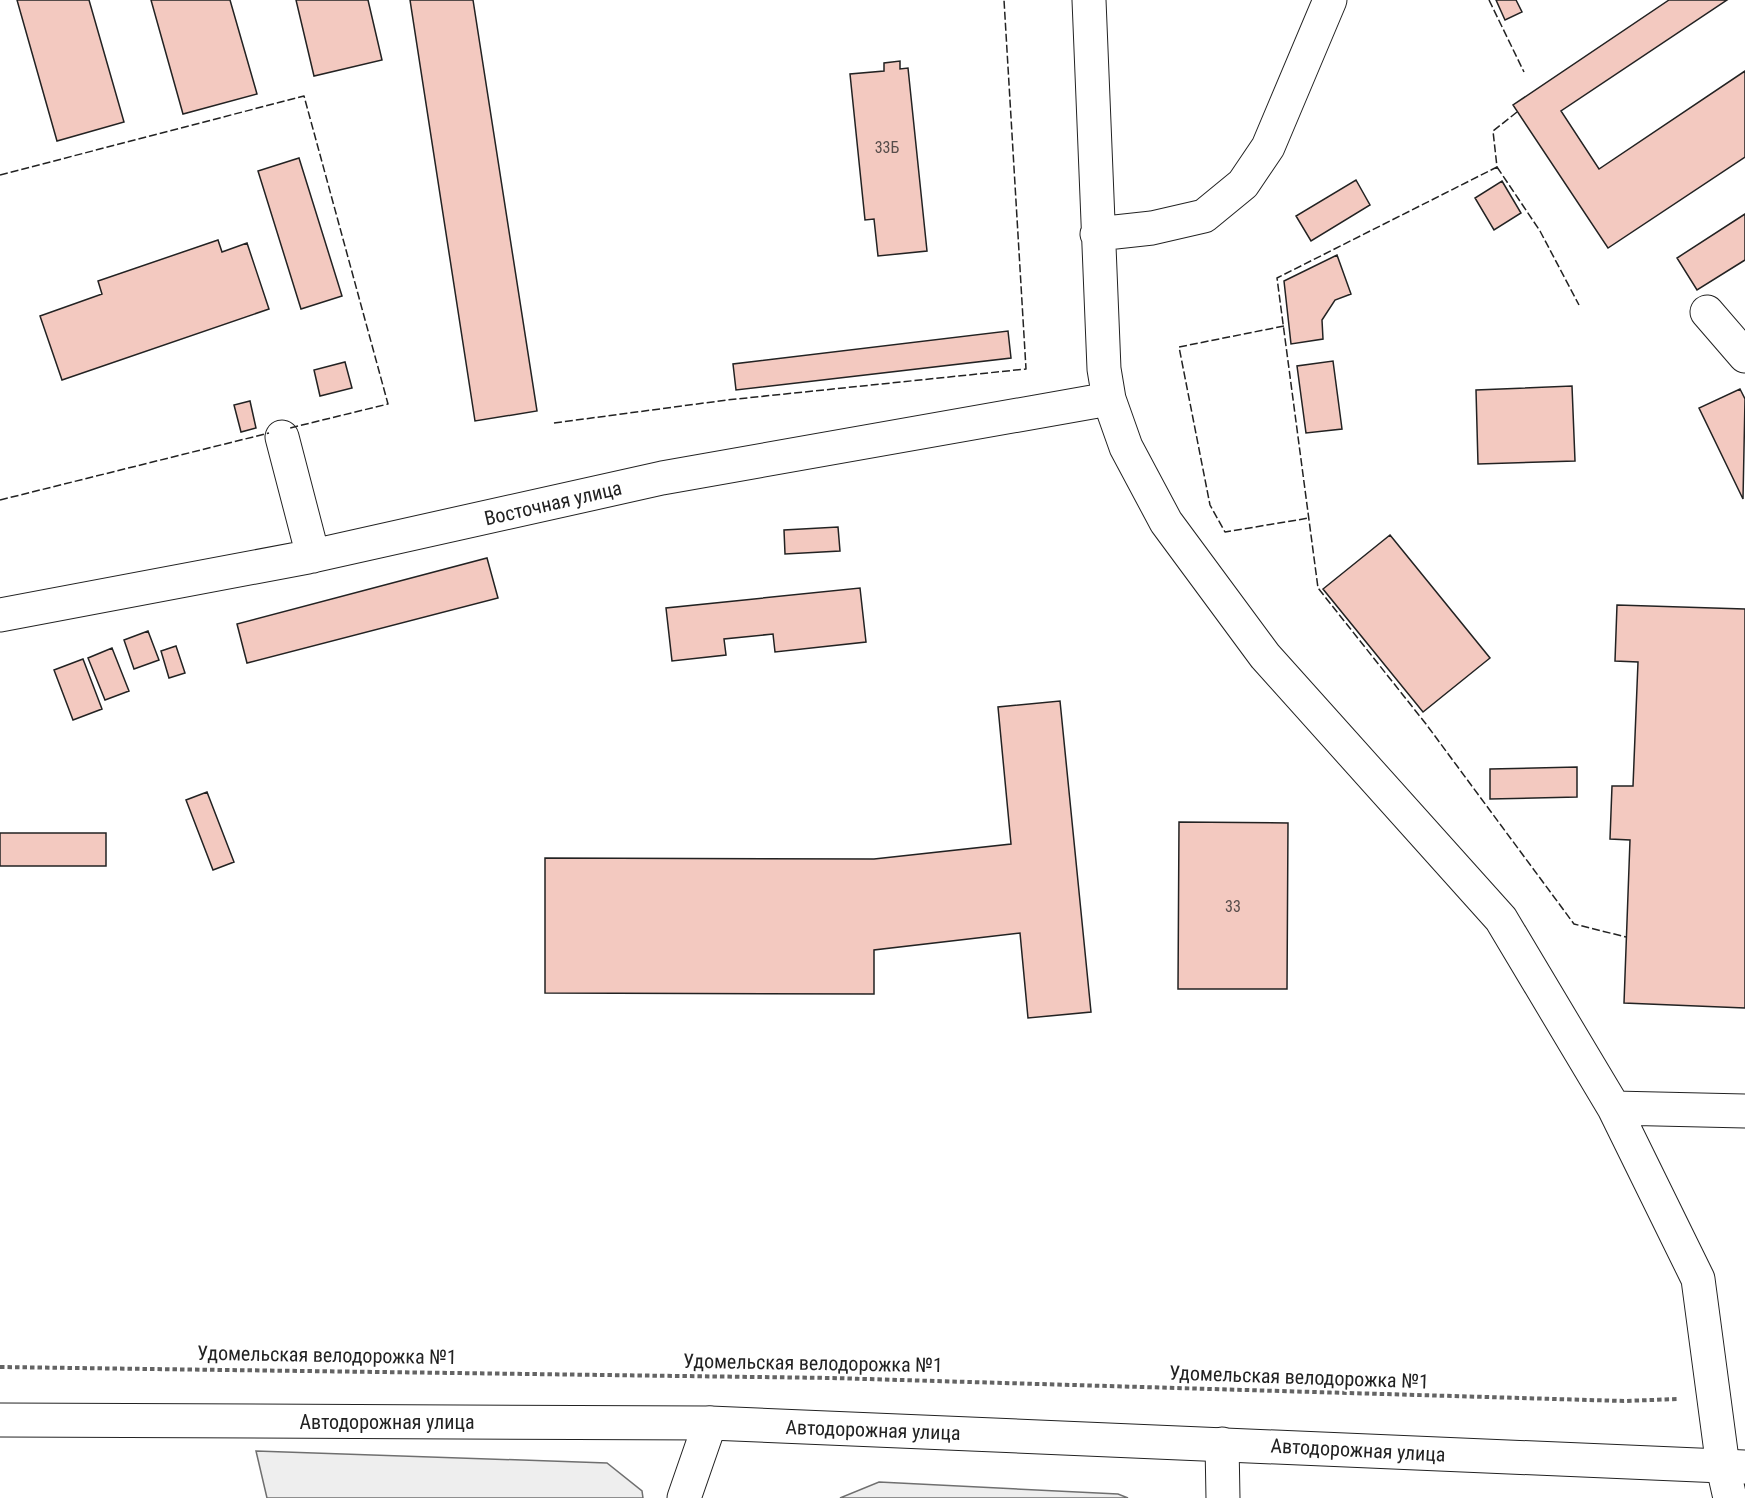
<svg xmlns="http://www.w3.org/2000/svg" width="1745" height="1498" font-family="'Roboto Condensed',sans-serif">
  <style>
    .green { fill: #eee; stroke: #6f6f6f; stroke-width: 1.5 }
    .building { fill: #f3c9c0; stroke: #222; stroke-width: 1.5 }
    .lines { fill: none; stroke-linecap: round; stroke-linejoin: round }
    .minor-casing { stroke: #222; stroke-width: 35 }
    .major-casing { stroke: #222; stroke-width: 35 }
    .path { stroke: #646464; stroke-width: 4; stroke-dasharray: 4.5 3; stroke-linecap: butt }
    .minor { stroke: #fff; stroke-width: 33 }
    .major { stroke: #fff; stroke-width: 33 }
    .fence { stroke: #222; stroke-width: 1.5; stroke-dasharray: 8 3; stroke-linecap: butt }
    .labels { text-anchor: middle; dominant-baseline: central; stroke-width: 4.5; stroke-linejoin: round; paint-order: stroke }
    .number-label { font-size: 16px; fill: #564c4a }
    .street-label { font-size: 20px; fill: #222; stroke: #fff }
  </style>
  <rect width="100%" height="100%" fill="#fff"/>
  <path class="green" d="M256 1451 607 1463 642 1491 643 1498H267Z
    M879 1482 1118 1494 1128 1498H840Z"/>
  <path class="building" d="M17 0H89L124 122 57 141Z
    M151 0H230L257 94 183 114Z
    M296 0H368L382 60 314 76Z
    M410 0H473L537 411 475 421Z
    M1496 0H1516L1522 12 1505 20Z
    M1669 0H1727L1561 111 1599 169 1745 71V157L1608 248 1513 105Z
    M900 61V69L908 68 927 251 878 256 874 219 865 220 850 74 884 71V63Z
    M299 158 342 296 301 309 258 171Z
    M1356 180 1370 205 1311 241 1296 216Z
    M1502 181 1521 213 1494 230 1475 198Z
    M1745 214V260L1697 290 1677 258Z
    M218 240 222 252 247 243 269 309 62 380 40 316 102 294 98 281Z
    M1337 255 1351 294 1335 300 1322 320 1323 339 1291 344 1284 281Z
    M1008 331 1011 358 736 390 733 364Z
    M1333 361 1342 429 1306 433 1297 366Z
    M345 362 352 388 320 396 314 370Z
    M1572 386 1575 461 1478 464 1476 390Z
    M1740 389 1745 399 1743 499 1699 408Z
    M250 401 256 428 241 432 234 405Z
    M838 527 840 551 785 554 784 530Z
    M1390 535 1490 658 1423 712 1323 589Z
    M487 558 498 598 247 663 237 624Z
    M860 588 866 642 775 652 773 634 724 639 726 655 672 661 666 608Z
    M1617 605 1745 609V1008L1624 1003 1630 840 1610 839 1612 786H1633L1638 662 1615 661Z
    M148 631 159 660 134 669 124 640Z
    M176 646 185 673 169 678 161 651Z
    M112 648 129 691 105 700 88 658Z
    M83 659 102 709 73 720 54 670Z
    M1060 701 1091 1012 1028 1018 1020 933 874 950V994L545 993V858L874 859 1011 844 998 707Z
    M1577 767V797L1490 799V769Z
    M207 792 234 862 213 870 186 800Z
    M1179 822 1288 823 1287 989H1178Z
    M0 833H106V866H0Z"/>
  <g class="lines">
    <defs>
      <path id="minor" d="M1089 0 1104 369 1109 399 1126 447 1166 522 1265 656 1501 919 1614 1108 1698 1279 1723 1467
        M1097 234 1152 228 1204 216 1243 184 1268 147 1330 0
        M1707 312 1745 356
        M282 437 313 556
        M0 615 308 557 662 478 1109 399
        M1614 1108 1745 1111
        M1222 1444 1223 1498
        M684 1498 710 1423"/>
      <path id="major" d="M0 1420 710 1423 1745 1467
        M1723 1467 1730 1498"/>
    </defs>
    <use href="#minor" class="minor-casing"/>
    <use href="#major" class="major-casing"/>
    <path class="path" d="M0 1367 832 1378 1624 1401 1678 1399"/>
    <use href="#minor" class="minor"/>
    <use href="#major" class="major"/>
    <path class="fence" d="M1489 0 1524 72
      M1517 112 1493 131 1497 167 1277 278 1318 588 1426 724 1574 924 1626 937
      M1497 167 1540 231 1579 305
      M0 175 304 96 388 404 290 428
      M1284 326 1179 347 1210 505 1225 532 1309 518
      M554 423 727 400 1026 369 1004 0
      M0 500 269 433"/>
  </g>
  <g class="labels">
    <g class="number-label">
      <text x="887" y="147">33Б</text>
      <text x="1233" y="906">33</text>
    </g>
    <g class="street-label">
      <text transform="translate(553 503) rotate(-13)">Восточная улица</text>
      <text transform="translate(327 1355) rotate(1)">Удомельская велодорожка №1</text>
      <text transform="translate(813 1363) rotate(1)">Удомельская велодорожка №1</text>
      <text transform="translate(1299 1377) rotate(2)">Удомельская велодорожка №1</text>
      <text x="387" y="1422">Автодорожная улица</text>
      <text transform="translate(873 1430) rotate(2)">Автодорожная улица</text>
      <text transform="translate(1358 1450) rotate(3)">Автодорожная улица</text>
    </g>
  </g>
</svg>
